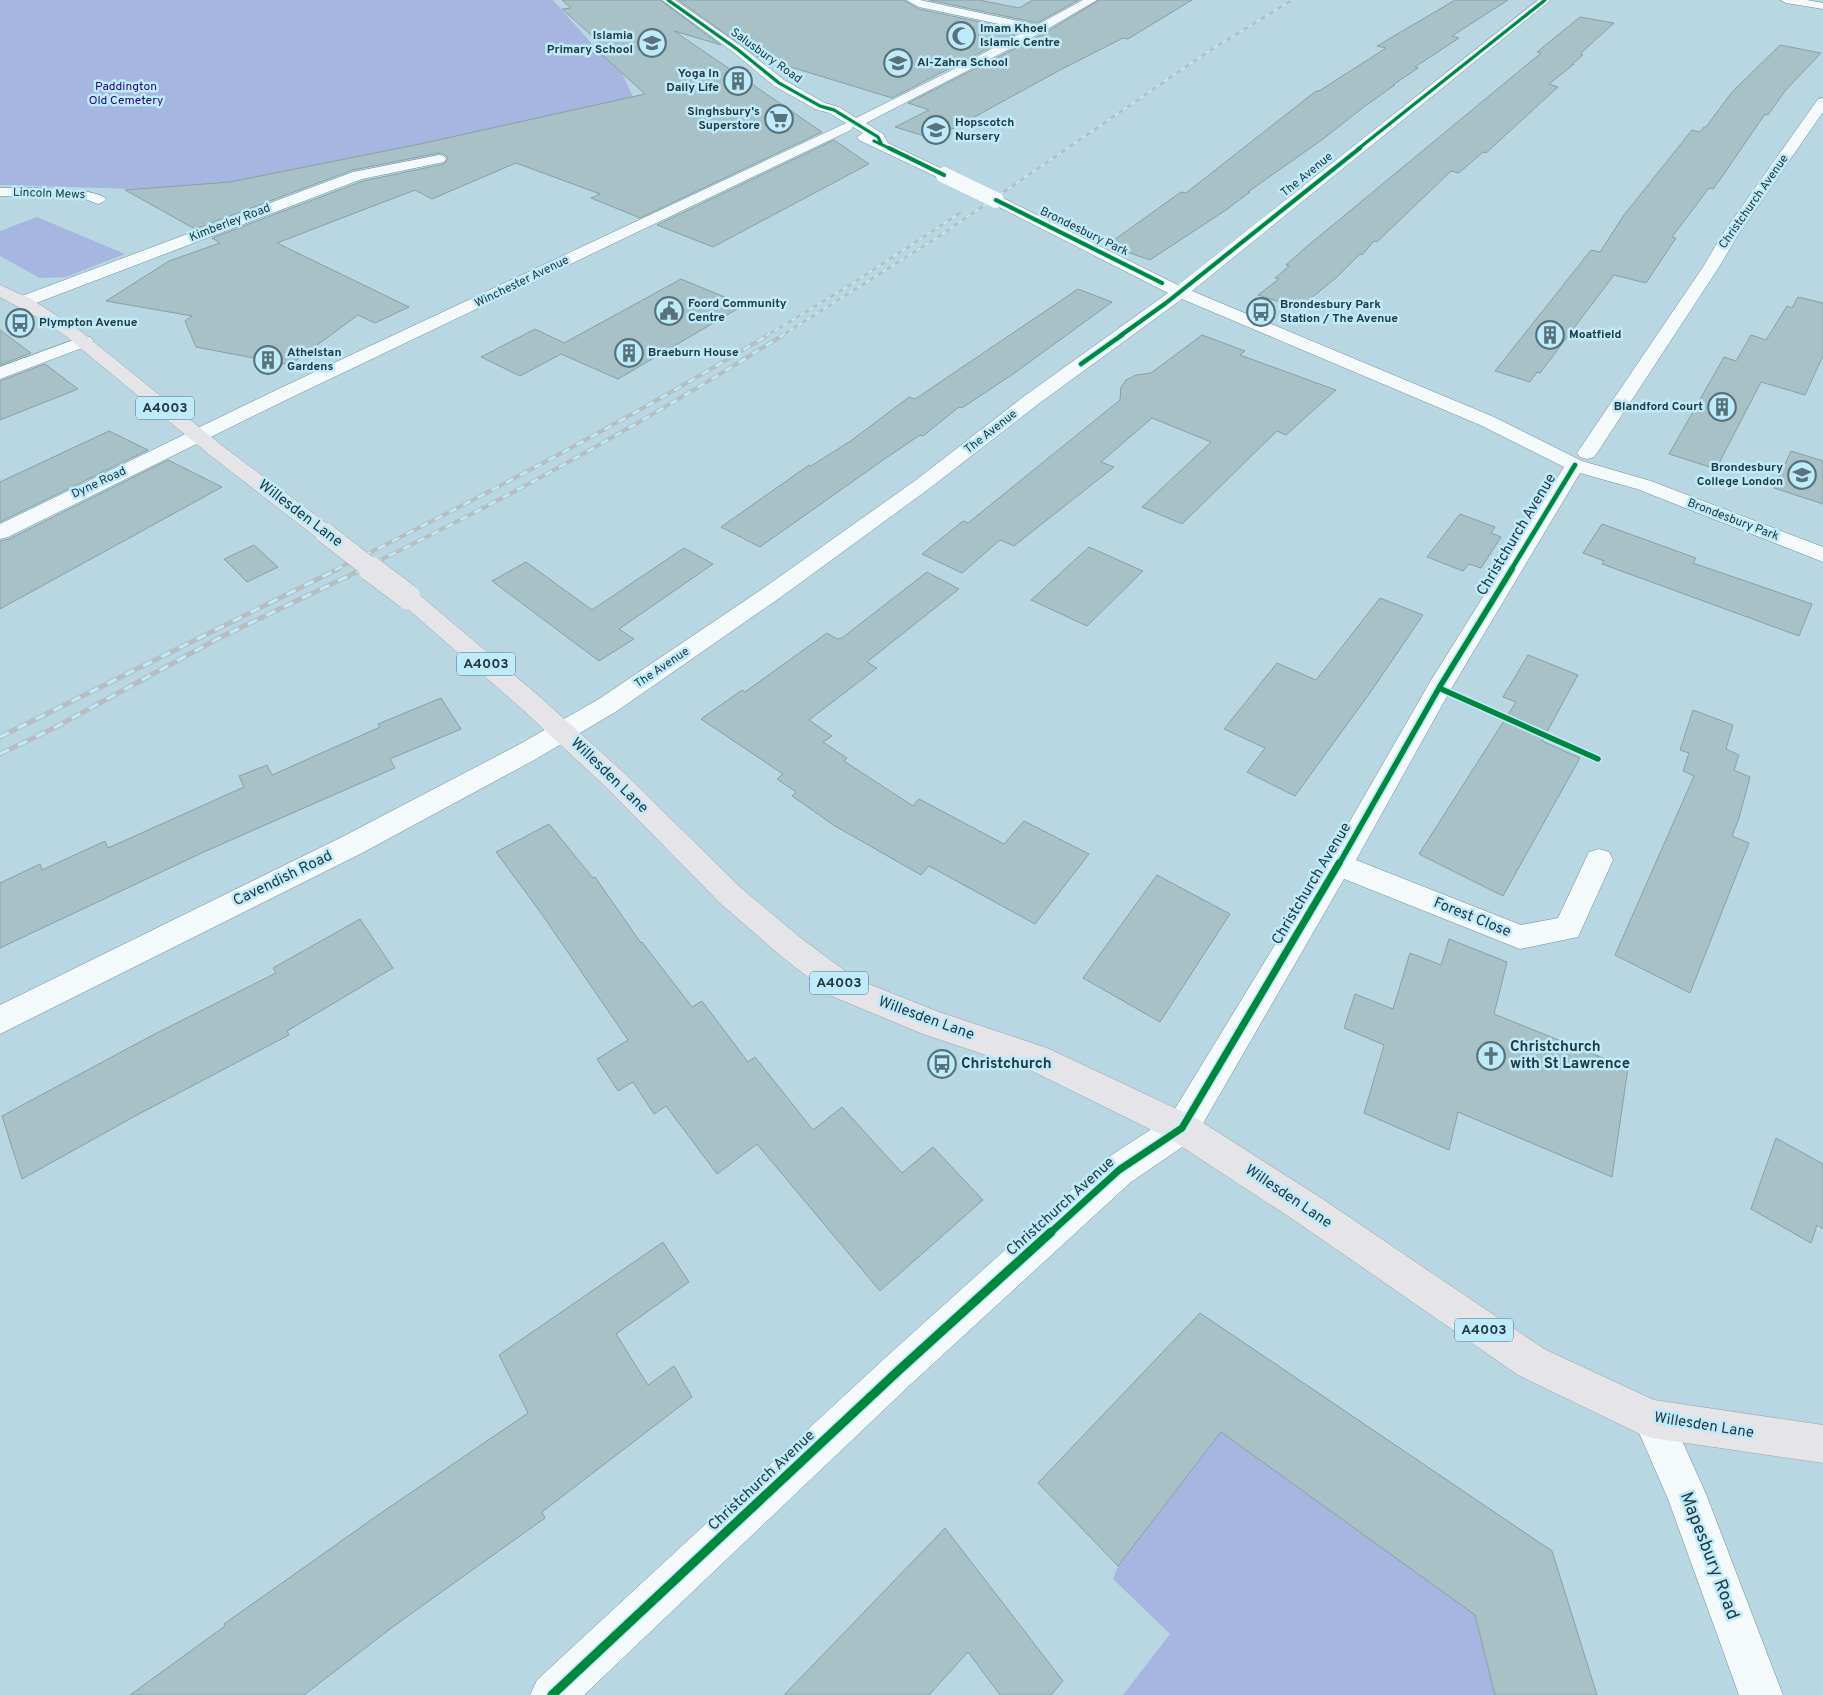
<svg xmlns="http://www.w3.org/2000/svg" width="1823" height="1695" font-family="Overpass,sans-serif">
  <style>
    .green { fill: #a6b6e1 }
    .building { fill: #a7c1c7; stroke: #88a1a7 }
    .lines { fill: none; stroke-linecap: round; stroke-linejoin: round }
    .minor-casing { stroke: #748d95; stroke-width: 1 }
    .major-casing { stroke: #9ba0ad; stroke-width: 1 }
    .minor { fill: #f4f9fb; fill-rule: evenodd }
    .major { fill: #e5e4e9; fill-rule: evenodd }
    .rail-far2-casing { stroke: #b6bec1; stroke-width: 2.5 }
    .rail-far1-casing { stroke: #b6bec1; stroke-width: 4 }
    .rail-casing { stroke: #b6bec1; stroke-width: 5 }
    .rail-far2 { stroke: #beeafa; stroke-width: 2; stroke-dasharray: 5; stroke-linecap: butt }
    .rail-far1 { stroke: #beeafa; stroke-width: 2.5; stroke-dasharray: 8; stroke-linecap: butt }
    .rail { stroke: #beeafa; stroke-width: 3; stroke-dasharray: 10; stroke-linecap: butt }
    .minor-bridge-casing { stroke: #748d95; stroke-width: 16; stroke-linecap: butt }
    .major-bridge-far1-casing { stroke: #9ba0ad; stroke-width: 21; stroke-linecap: butt }
    .major-bridge-casing { stroke: #9ba0ad; stroke-width: 26; stroke-linecap: butt }
    .minor-bridge { stroke: #f4f9fb; stroke-width: 16 }
    .major-bridge-far1 { stroke: #e5e4e9; stroke-width: 20 }
    .major-bridge { stroke: #e5e4e9; stroke-width: 25 }
    .cycleway-far5-casing { stroke: #beeafa; stroke-width: 4.5 }
    .cycleway-far4-casing { stroke: #beeafa; stroke-width: 5.5 }
    .cycleway-far3-casing { stroke: #beeafa; stroke-width: 7 }
    .cycleway-far2-casing { stroke: #beeafa; stroke-width: 9 }
    .cycleway-far1-casing { stroke: #beeafa; stroke-width: 10 }
    .cycleway-casing { stroke: #beeafa; stroke-width: 12 }
    .cycleway-far5 { stroke: #00873e; stroke-width: 3 }
    .cycleway-far4 { stroke: #00873e; stroke-width: 4 }
    .cycleway-far3 { stroke: #00873e; stroke-width: 4.5 }
    .cycleway-far2 { stroke: #00873e; stroke-width: 5.5 }
    .cycleway-far1 { stroke: #00873e; stroke-width: 7 }
    .cycleway { stroke: #00873e; stroke-width: 9 }
    .labels { text-anchor: middle; dominant-baseline: central; stroke-width: 5; stroke-linejoin: round; paint-order: stroke }
    .far-poi-label { font-size: 12px; font-weight: bold; fill: #243b43; stroke: #beeafa; text-anchor: start }
    .far-street-label { font-size: 12px; fill: #243b43; stroke: #beeafa }
    .far-park-label { font-size: 12px; fill: #2a0081; stroke: #beeafa }
    .shield { fill: #beeafa; stroke: #52707a; stroke-width: 1 }
    .shield-label { font-size: 14px; font-weight: bold; fill: #243b43 }
    .street-label { font-size: 15px; fill: #243b43; stroke: #beeafa }
    .poi-label { font-size: 15px; font-weight: bold; fill: #243b43; stroke: #beeafa; text-anchor: start }
    .near-street-label { font-size: 18px; fill: #243b43; stroke: #beeafa }
  </style>
  <rect width="100%" height="100%" fill="#b8d7e2"/>
  <path class="green" d="M0 0H553L599 52 622 73 633 97 420 144 234 182 136 189 0 185Z
    M37 217 125 254 66 277 40 278 0 256V231Z
    M1221 1432 1475 1615 1495 1695H1123L1170 1634 1113 1579 1118 1566Z"/>
  <path class="building" d="M562 0H660L721 45 674 31 822 132 640 218 591 198 600 194 516 163 432 199 415 190 277 243 409 307 375 323 358 315 290 365 196 347 185 321 192 316 106 301 169 261 220 243 212 238 363 181 444 164 448 158 444 154 439 153 353 170 195 229 125 190 230 182 420 144 645 94 599 52 608 50 562 9 571 8Z
    M678 0H904L919 9 1022 31 892 98 758 57Z
    M929 0H979L1019 8 1033 0H1079L1037 23Z
    M1099 0H1192L1128 39 1123 38 1062 69 934 139 895 127 929 110 908 103 1045 33Z
    M1455 0H1508L1452 36 1459 38 1415 67 1418 68 1393 85H1395L1365 106 1323 139 1248 192H1250L1226 210 1150 260 1107 245 1181 192 1186 193 1316 91H1319L1386 48 1377 46Z
    M1580 17 1614 23 1580 54 1583 55 1572 64H1574L1549 84 1558 87 1486 153 1483 152 1459 173 1451 171 1377 242 1374 241 1362 255 1360 254 1337 277 1299 308 1258 295 1279 279 1275 278 1289 266 1286 265 1305 248 1541 53 1537 52Z
    M1780 45 1821 53 1785 91 1768 115 1765 114 1719 181 1713 189 1709 188 1672 237 1676 238 1646 283 1614 275 1540 373 1537 372 1530 382 1495 371 1591 250 1600 252 1624 215 1692 130 1700 132 1704 127H1706L1732 92Z
    M834 140 869 164 713 247 657 225Z
    M681 279 744 305 618 379 561 354 520 376 481 357 535 329 564 343Z
    M1078 289 1112 302 1016 372 962 408 959 407 923 436 920 435 886 458 760 547 721 527 809 465 811 466 852 440 909 397 915 399Z
    M1798 297 1823 303V356L1805 395 1761 382 1716 469 1669 454 1724 357 1736 361 1751 335 1766 340 1787 306 1792 308Z
    M0 330 31 353 0 365Z
    M1202 335 1245 351 1240 355 1336 390 1286 435 1277 431 1182 524 1142 507 1211 442 1152 418 1101 462 1114 467 1014 546 1000 540 962 573 922 554 963 521 968 523 1120 400 1121 387 1126 380 1136 375 1151 373Z
    M45 364 78 389 0 420V381Z
    M109 431 148 450 0 522V482Z
    M1791 451 1823 461V504L1774 488Z
    M168 460 222 487 0 609V541L9 539Z
    M1460 514 1495 527 1491 533 1501 537 1481 568 1469 564 1463 571 1427 557Z
    M1602 524 1696 558 1693 563 1812 604 1799 636 1602 564 1604 561 1583 553Z
    M254 545 278 567 247 582 224 559Z
    M1089 547 1143 571 1087 626 1031 600Z
    M684 548 713 564 619 629 634 639 599 661 492 581 526 562 592 610Z
    M927 572 959 589 867 662 877 668 809 720 832 736 823 742 847 758 844 761 913 806 919 799 1004 844 1024 821 1089 854 1035 924 929 866 921 875 835 826 792 796 796 792 777 779 783 774 701 719 742 690 745 692 827 633 837 639 842 638Z
    M1380 598 1423 615 1372 690 1295 796 1247 772 1265 748 1224 729 1277 663 1316 680Z
    M1528 655 1578 675 1542 741 1580 758 1503 896 1419 854 1516 702 1503 697Z
    M441 698 461 729 390 759 395 768 206 851 0 948V883L40 864 42 870 105 841 108 848 244 787 239 776 267 765 272 775 380 727 378 724Z
    M1693 710 1733 725 1726 749 1739 755 1734 770 1750 777 1739 818 1732 836 1749 843 1690 993 1615 955 1694 776 1683 771 1689 753 1680 750Z
    M549 824 593 878 595 877 641 943 642 942 692 1007 702 1001 748 1062 755 1057 813 1130 842 1107 902 1173 933 1147 983 1200 880 1291 757 1144 717 1174 666 1106 654 1114 633 1082 618 1091 597 1059 628 1040 541 913 496 852Z
    M1157 875 1230 914 1160 1022 1083 978Z
    M360 919 393 968 287 1031 289 1035 137 1115 22 1179 2 1116 149 1037 276 973 273 968Z
    M1449 939 1507 962 1494 1014 1628 1068 1612 1177 1458 1112 1449 1150 1364 1113 1384 1045 1344 1028 1355 994 1393 1009 1410 953 1441 965Z
    M1776 1138 1823 1164V1229L1817 1225 1811 1243 1751 1209Z
    M663 1242 689 1282 616 1334 648 1385 674 1366 692 1397 542 1512 545 1518 394 1626 304 1695H130L225 1626 224 1624 378 1515 528 1413 499 1355Z
    M1200 1313 1552 1551 1597 1695H1495L1475 1615 1221 1432 1118 1566 1038 1483Z
    M945 1528 1063 1681 1051 1695H1000L968 1652 929 1695H784Z"/>
  <g class="lines">
    <defs>
      <path id="minor" d="M662 0H675L741 46 784 80 825 103 839 107 856 118 956 68 1027 30 919 7 906 0H920L1037 25 1083 0H1097L1044 31 866 123 883 134 888 143 949 172 951 175 949 178H939L859 140 857 137 863 133 853 127 851 130 286 400 8 537 0 539V524L272 392 846 123 829 113 815 109 774 86 733 52Z
        M1538 0H1551L1192 291 1494 417 1582 461 1651 481 1823 547V562L1637 489 1580 473 1451 689 1356 860 1521 925 1558 918 1589 852 1599 849 1609 852 1613 860 1578 937 1520 949 1344 879 1194 1139 1131 1182 911 1384 584 1695H530L537 1680 885 1358 1107 1158 1170 1117 1342 835 1430 682 1564 467 1480 425 1182 299 1037 405 930 488 781 597 617 711 536 759 362 853 0 1034V1005L342 837 518 745 599 699 765 587 916 480 1023 397 1168 293 991 203 988 200 991 197H1001L1178 285Z
        M1780 0H1807L1823 3V9L1786 3Z
        M1823 98V112L1738 235 1719 267 1597 453 1594 457 1587 459 1580 457 1577 453 1703 267 1722 235 1818 99Z
        M439 155 444 156 446 159 444 162 362 179 31 305H19L17 301 19 297 353 172Z
        M0 188C19 188 96 186 106 199L103 202 98 204 85 199 0 196Z
        M84 336 90 337 93 341 90 345 0 379V367Z
        M1652 1400 1666 1405 1706 1494 1783 1695H1739L1668 1499 1633 1419 1638 1405Z"/>
      <path id="major" d="M0 285 31 299 79 330 225 448 333 528 336 533 333 538 325 540 317 538 211 456 67 337 44 321 0 297Z
        M408 590 416 592 540 697 624 773 741 888 802 939 856 979 939 1012 1047 1048 1194 1117 1318 1196 1544 1349 1654 1400 1823 1425V1463L1652 1438 1638 1433 1518 1375 1294 1220 1170 1139 1028 1069 923 1034 834 997 782 957 721 904 606 787 522 709 400 602 397 597 400 592Z"/>
    </defs>
    <use href="#minor" class="minor-casing"/>
    <use href="#major" class="major-casing"/>
    <use href="#minor" class="minor"/>
    <use href="#major" class="major"/>
    <defs>
      <path id="rail-far2" d="M766 336 850 285 960 213
        M781 336 935 239 1206 53 1292 0"/>
      <path id="rail-far1" d="M335 570C482 497 628 420 768 335
        M360 570C505 500 647 421 783 335"/>
      <path id="rail" d="M0 737 338 569
        M0 754 54 728 217 639 363 569"/>
    </defs>
    <use href="#rail-far2" class="rail-far2-casing"/>
    <use href="#rail-far1" class="rail-far1-casing"/>
    <use href="#rail" class="rail-casing"/>
    <use href="#rail-far2" class="rail-far2"/>
    <use href="#rail-far1" class="rail-far1"/>
    <use href="#rail" class="rail"/>
    <defs>
      <path id="minor-bridge" d="M944 175 996 200"/>
      <path id="major-bridge-far1" d="M325 533 373 570"/>
      <path id="major-bridge" d="M371 569 408 597"/>
    </defs>
    <use href="#minor-bridge" class="minor-bridge-casing"/>
    <use href="#major-bridge-far1" class="major-bridge-far1-casing"/>
    <use href="#major-bridge" class="major-bridge-casing"/>
    <use href="#minor-bridge" class="minor-bridge"/>
    <use href="#major-bridge-far1" class="major-bridge-far1"/>
    <use href="#major-bridge" class="major-bridge"/>
    <defs>
      <path id="cycleway-far5" d="M668 0 737 49 779 83 820 106 834 110 878 137 881 143
        M874 141 891 149
        M1358 149 1545 0"/>
      <path id="cycleway-far4" d="M889 148 944 175
        M996 200 1162 283
        M1120 336 1166 303 1360 148"/>
      <path id="cycleway-far3" d="M1081 364 1122 335
        M1511 570 1575 465"/>
      <path id="cycleway-far2" d="M1439 688 1598 759
        M1339 864 1439 688 1512 569"/>
      <path id="cycleway-far1" d="M1050 1233 1119 1170 1182 1128 1339 863"/>
      <path id="cycleway" d="M552 1695 898 1371 1051 1232"/>
    </defs>
    <use href="#cycleway-far5" class="cycleway-far5-casing"/>
    <use href="#cycleway-far4" class="cycleway-far4-casing"/>
    <use href="#cycleway-far3" class="cycleway-far3-casing"/>
    <use href="#cycleway-far2" class="cycleway-far2-casing"/>
    <use href="#cycleway-far1" class="cycleway-far1-casing"/>
    <use href="#cycleway" class="cycleway-casing"/>
    <use href="#cycleway-far5" class="cycleway-far5"/>
    <use href="#cycleway-far4" class="cycleway-far4"/>
    <use href="#cycleway-far3" class="cycleway-far3"/>
    <use href="#cycleway-far2" class="cycleway-far2"/>
    <use href="#cycleway-far1" class="cycleway-far1"/>
    <use href="#cycleway" class="cycleway"/>
  </g>
  <defs>
    <symbol id="mosque-ring" viewBox="-11 -11 22 22"><circle r="9.5" fill="#beeafa" stroke="#58727b" stroke-width="1.5"/><path d="M3.5-4.9A6 6 0 1 0 3.5 4.9A5 5 0 1 1 3.5-4.9Z" fill="#58727b"/></symbol>
    <symbol id="school-ring" viewBox="-11 -11 22 22"><circle r="9.5" fill="#beeafa" stroke="#58727b" stroke-width="1.5"/><path d="M0-5L7-2L0 1L-7-2ZM-4 1L0 2.5L4 1V4Q0 6-4 4Z" fill="#58727b"/></symbol>
    <symbol id="building-ring" viewBox="-11 -11 22 22"><circle r="9.5" fill="#beeafa" stroke="#58727b" stroke-width="1.5"/><path d="M-4-6H4V6H1V3H-1V6H-4ZM-2.5-4.3h1.7v1.8h-1.7ZM.8-4.3h1.7v1.8H.8ZM-2.5-1h1.7V.8h-1.7ZM.8-1h1.7V.8H.8Z" fill="#58727b"/></symbol>
    <symbol id="supermarket-ring" viewBox="-11 -11 22 22"><circle r="9.5" fill="#beeafa" stroke="#58727b" stroke-width="1.5"/><path d="M-6-5.5h2.5l.6 2H6L4.5 2H-2.5L-4.4-4H-6ZM-1.5 3.2a1.3 1.3 0 1 0 .1 0ZM3 3.2a1.3 1.3 0 1 0 .1 0Z" fill="#58727b"/></symbol>
    <symbol id="civic-ring" viewBox="-11 -11 22 22"><circle r="9.5" fill="#beeafa" stroke="#58727b" stroke-width="1.5"/><path d="M-.6-6.5H3V-4.5H.6V-3L4-1V1h2V6H-6V1h2V-1L-.6-3ZM-1.2 2.5V6h2.4V2.5Z" fill="#58727b"/></symbol>
    <symbol id="bus-ring" viewBox="-11 -11 22 22"><circle r="9.5" fill="#beeafa" stroke="#58727b" stroke-width="1.5"/><path d="M-5-6H5V4H4V6H2V4H-2V6H-4V4H-5ZM-3.5-4V0h7V-4ZM-3.5 1.2v1.5H-2V1.2ZM2 1.2v1.5H3.5V1.2Z" fill="#58727b"/></symbol>
    <symbol id="church-ring" viewBox="-11 -11 22 22"><circle r="9.5" fill="#beeafa" stroke="#58727b" stroke-width="1.5"/><path d="M-1.2-6h2.4v3.5h3.3v2.4h-3.3V6h-2.4V-.1h-3.3v-2.4h3.3Z" fill="#58727b"/></symbol>
  </defs>
  <g fill-rule="evenodd">
    <use href="#mosque-ring" x="945" y="20" width="32" height="32"/>
    <use href="#school-ring" x="636" y="27" width="32" height="32"/>
    <use href="#school-ring" x="882" y="47" width="32" height="32"/>
    <use href="#building-ring" x="722" y="65" width="32" height="32"/>
    <use href="#supermarket-ring" x="763" y="103" width="32" height="32"/>
    <use href="#school-ring" x="920" y="114" width="32" height="32"/>
    <use href="#civic-ring" x="653" y="295" width="32" height="32"/>
    <use href="#bus-ring" x="1245" y="296" width="32" height="32"/>
    <use href="#bus-ring" x="4" y="307" width="32" height="32"/>
    <use href="#building-ring" x="1534" y="319" width="32" height="32"/>
    <use href="#building-ring" x="613" y="337" width="32" height="32"/>
    <use href="#building-ring" x="252" y="344" width="32" height="32"/>
    <use href="#building-ring" x="1706" y="391" width="32" height="32"/>
    <use href="#school-ring" x="1786" y="459" width="32" height="32"/>
    <use href="#church-ring" x="1475" y="1040" width="32" height="32"/>
    <use href="#bus-ring" x="926" y="1048" width="32" height="32"/>
  </g>
  <g class="labels">
    <g class="far-poi-label">
      <text x="980" y="29">Imam Khoei<tspan x="980" dy="14">Islamic Centre</tspan></text>
      <text x="633" y="36" text-anchor="end">Islamia<tspan x="633" dy="14">Primary School</tspan></text>
      <text x="917" y="63">Al-Zahra School</text>
      <text x="719" y="74" text-anchor="end">Yoga In<tspan x="719" dy="14">Daily Life</tspan></text>
      <text x="760" y="112" text-anchor="end">Singhsbury's<tspan x="760" dy="14">Superstore</tspan></text>
      <text x="955" y="123">Hopscotch<tspan x="955" dy="14">Nursery</tspan></text>
      <text x="688" y="304">Foord Community<tspan x="688" dy="14">Centre</tspan></text>
      <text x="1280" y="305">Brondesbury Park<tspan x="1280" dy="14">Station / The Avenue</tspan></text>
      <text x="39" y="323">Plympton Avenue</text>
      <text x="1569" y="335">Moatfield</text>
      <text x="287" y="353">Athelstan<tspan x="287" dy="14">Gardens</tspan></text>
      <text x="648" y="353">Braeburn House</text>
      <text x="1703" y="407" text-anchor="end">Blandford Court</text>
      <text x="1783" y="468" text-anchor="end">Brondesbury<tspan x="1783" dy="14">College London</tspan></text>
    </g>
    <g class="far-street-label">
      <text transform="translate(766 56) rotate(36)">Salusbury Road</text>
      <text transform="translate(1307 175) rotate(-39)">The Avenue</text>
      <text transform="translate(49 194) rotate(2)">Lincoln Mews</text>
      <text transform="translate(1754 202) rotate(-55)">Christchurch Avenue</text>
      <text transform="translate(230 223) rotate(-21)">Kimberley Road</text>
      <text transform="translate(1084 232) rotate(26)">Brondesbury Park</text>
      <text transform="translate(522 282) rotate(-26)">Winchester Avenue</text>
      <text transform="translate(991 432) rotate(-38)">The Avenue</text>
      <text transform="translate(99 483) rotate(-25)">Dyne Road</text>
      <text transform="translate(1733 520) rotate(21)">Brondesbury Park</text>
      <text transform="translate(662 668) rotate(-34)">The Avenue</text>
    </g>
    <g class="far-park-label">
      <text x="126" y="87">Paddington<tspan x="126" dy="14">Old Cemetery</tspan></text>
    </g>
    <g class="shield">
      <rect x="136" y="396.5" width="58" height="23" rx="4"/>
      <rect x="457" y="652.5" width="58" height="23" rx="4"/>
      <rect x="810" y="971.5" width="58" height="23" rx="4"/>
      <rect x="1455" y="1318.5" width="58" height="23" rx="4"/>
    </g>
    <g class="shield-label">
      <text x="165" y="408">A4003</text>
      <text x="486" y="664">A4003</text>
      <text x="839" y="983">A4003</text>
      <text x="1484" y="1330">A4003</text>
    </g>
    <g class="street-label">
      <text transform="translate(300 514) rotate(37)">Willesden Lane</text>
      <text transform="translate(1517 535) rotate(-59)">Christchurch Avenue</text>
      <text transform="translate(609 776) rotate(44)">Willesden Lane</text>
      <text transform="translate(283 879) rotate(-26)">Cavendish Road</text>
      <text transform="translate(1312 884) rotate(-59)">Christchurch Avenue</text>
      <text transform="translate(1472 918) rotate(22)">Forest Close</text>
      <text transform="translate(926 1019) rotate(20)">Willesden Lane</text>
      <text transform="translate(1288 1197) rotate(34)">Willesden Lane</text>
      <text transform="translate(1061 1207) rotate(-42)">Christchurch Avenue</text>
      <text transform="translate(1704 1426) rotate(9)">Willesden Lane</text>
      <text transform="translate(762 1481) rotate(-43)">Christchurch Avenue</text>
    </g>
    <g class="poi-label">
      <text x="1510" y="1047">Christchurch<tspan x="1510" dy="17">with St Lawrence</tspan></text>
      <text x="961" y="1064">Christchurch</text>
    </g>
    <g class="near-street-label">
      <text transform="translate(1709 1556) rotate(69)">Mapesbury Road</text>
    </g>
  </g>
</svg>
